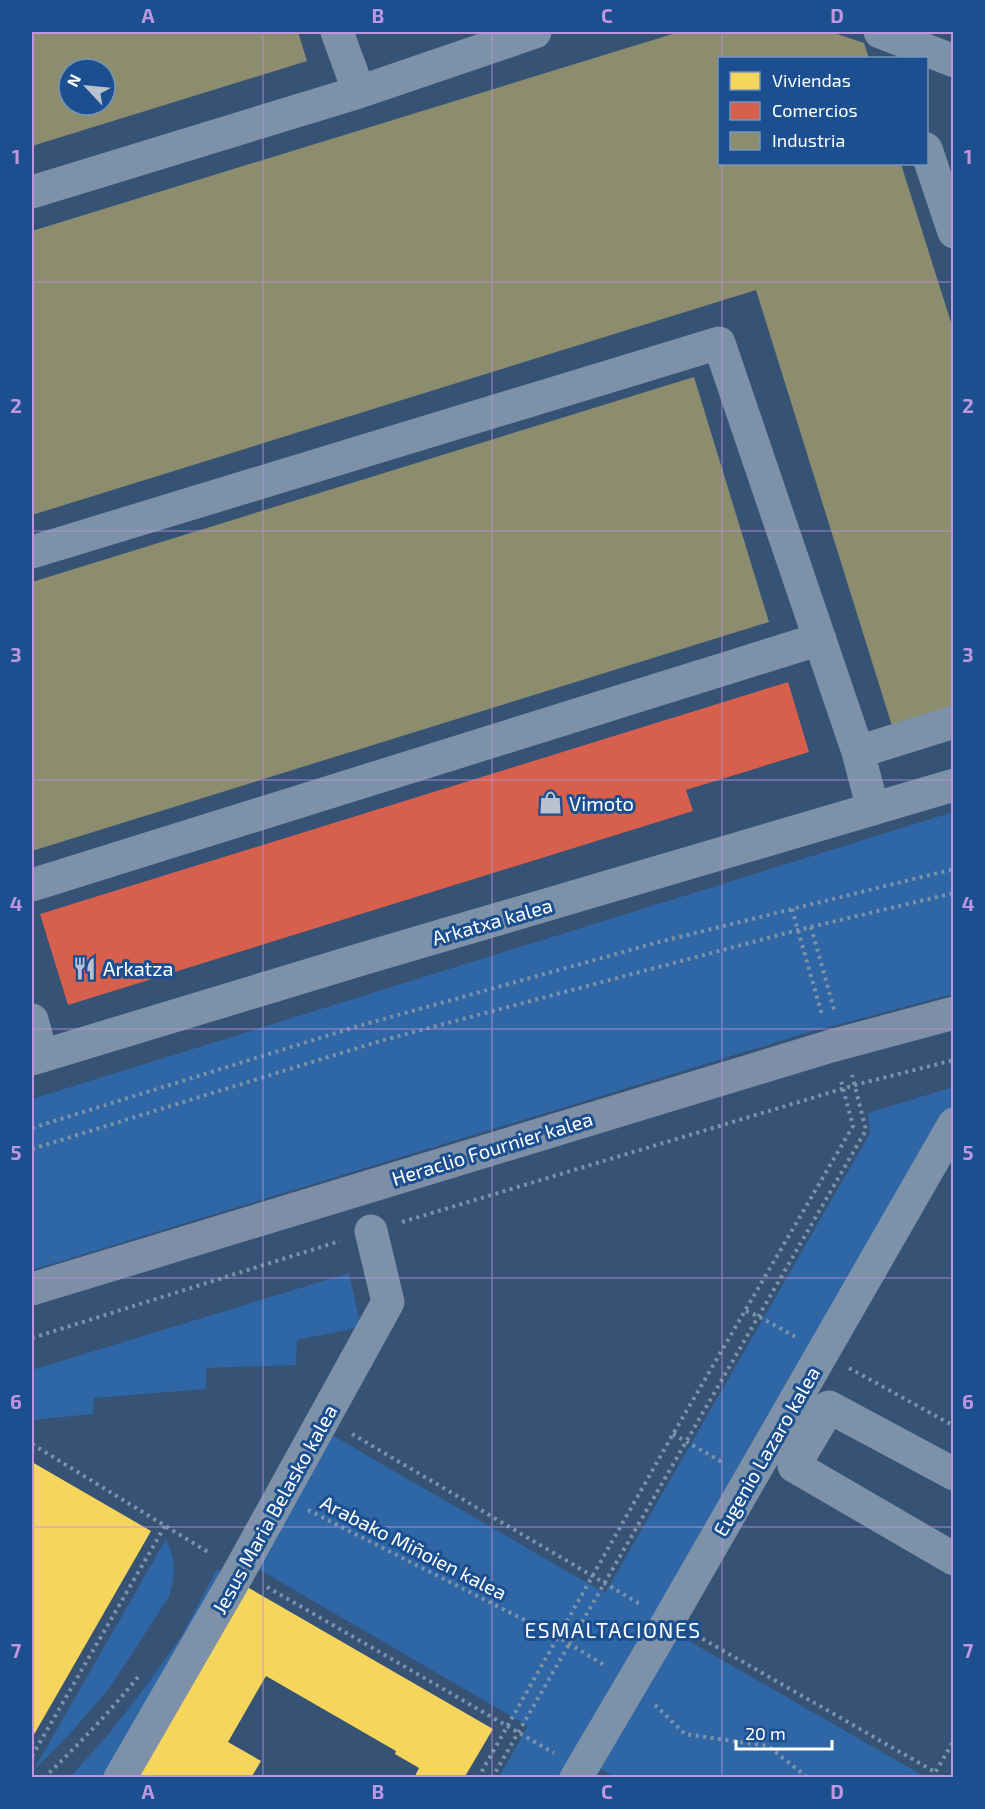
<svg xmlns="http://www.w3.org/2000/svg" width="985" height="1809" font-family="'Exo 2',sans-serif">
  <style>
    .green { fill: #2f66a5 }
    .homes { fill: #f6d55c }
    .shops { fill: #d6604d }
    .industry { fill: #8c8c6e; fill-rule: evenodd }
    .lines { fill: none; stroke-linecap: round; stroke-linejoin: round }
    .path { stroke: #7d92a8; stroke-width: 4; stroke-dasharray: 3 4.5; stroke-linecap: butt }
    .minor { stroke: #7d92a8; stroke-width: 33 }
    .major { stroke: #7d8ea7; stroke-width: 33 }
    .grid { fill: none; stroke: #bd96df; stroke-width: 1.5; stroke-opacity: 0.55 }
    .labels { text-anchor: middle; dominant-baseline: central; stroke-width: 6; stroke-linejoin: round; paint-order: stroke }
    .poi-label { font-size: 20px; fill: #fff; stroke: #1b4f8f; text-anchor: start }
    .street-label { font-size: 20px; fill: #fff; stroke: #1b4f8f }
    .neighbourhood-label { font-size: 21px; letter-spacing: 1.5px; fill: #fff; stroke: #1b4f8f }
    .neatline { fill: none; stroke: #bd96df; stroke-width: 2 }
    .grid-label { font-size: 20px; text-anchor: middle; font-weight: bold; fill: #bd96df }
  </style>
  <rect width="100%" height="100%" fill="#365274"/>
  <path class="green" d="M953 812V994L810 1032 32 1270V1099Z
    M953 1087V1106L654 1621 922 1775 921 1777H615L577 1756 564 1777H499L528 1726 253 1566 330 1434 605 1593 870 1133 868 1113Z
    M349 1273 361 1327 297 1340 296 1365 206 1368V1389L94 1398 93 1414 32 1420V1370Z
    M166 1539C176 1561 176 1573 169 1597L108 1690 69 1735 33 1771Z
    M217 1569 228 1575 110 1777 69 1778 107 1736 146 1686 181 1637Z"/>
  <path class="homes" d="M32 1462 151 1531 32 1738Z
    M242 1584 493 1729 464 1778H414L419 1768 395 1754 396 1751 266 1676 228 1742 261 1761 251 1778H131Z"/>
  <path class="shops" d="M788 682 809 752 686 790 693 811 68 1005 40 914Z"/>
  <path class="industry" d="M32 32H298L307 61 32 146ZM69 69H105V105H69Z
    M679 32H831L864 43 869 58H720V164H901L954 332V707L892 726 756 290 32 515V231Z
    M694 377 769 622 32 851V582Z"/>
  <g class="lines">
    <path class="path" d="M792 909 822 1015
      M811 927 835 1013
      M32 1128 355 1027 659 942 954 869
      M32 1149 380 1041 798 930 954 893
      M402 1222 855 1085 954 1060
      M746 1311 758 1316 796 1337
      M32 1338 340 1241
      M849 1368 954 1426
      M352 1434 640 1604
      M673 1434 722 1462
      M32 1444 211 1554
      M308 1510 558 1637 604 1665
      M267 1587 554 1753
      M696 1635 935 1772
      M655 1705 685 1734 768 1746 808 1778
      M32 1756 165 1526
      M44 1778C77 1746 109 1713 138 1677
      M478 1778 673 1434 853 1126 840 1077
      M492 1778 866 1130 852 1075
      M932 1778 954 1740"/>
    <path class="minor" d="M880 32 954 61
      M359 92 535 32
      M926 149 954 232
      M32 192 359 92 337 32
      M32 552 719 343 858 752 954 722
      M858 752 873 809
      M32 885 820 639
      M32 1020 42 1056
      M32 1059 362 959 954 785
      M954 1474 829 1407 794 1466 954 1559
      M120 1778 239 1572 388 1302 371 1231
      M576 1778 669 1620 954 1124"/>
    <path class="major" d="M32 1289 831 1046 954 1013"/>
  </g>
  <path class="grid" d="M263 32V1778M492 32V1778M722 32V58M722 164V1778M32 282H954M32 531H954M32 780H954M32 1029H954M32 1278H954M32 1527H954"/>
  <defs>
    <symbol id="shop-bare" viewBox="-9 -9 18 18"><path d="M-5-2.5h2.3a2.7 3.5 0 0 1 5.4 0H5L5.5 6h-11ZM-1.5-2.5h3a1.5 2.3 0 0 0-3 0Z" fill="#b9c2ce" stroke="#1b4f8f" stroke-width="2.5" paint-order="stroke"/></symbol>
    <symbol id="restaurant-bare" viewBox="-9 -9 18 18"><path d="M-5-6h1v4h1v-4h1v4h1v-4h1v5L-1.5 .5V6h-2V.5L-5-1ZM5-6V6H3V1.5H1.5Q1.5-4 5-6Z" fill="#b9c2ce" stroke="#1b4f8f" stroke-width="2.5" paint-order="stroke"/></symbol>
  </defs>
  <g fill-rule="evenodd">
    <use href="#shop-bare" x="534" y="786" width="33" height="33"/>
    <use href="#restaurant-bare" x="68" y="952" width="33" height="33"/>
  </g>
  <g class="labels">
    <g class="poi-label">
      <text x="569" y="803">Vimoto</text>
      <text x="103" y="968">Arkatza</text>
    </g>
    <g class="street-label">
      <text transform="translate(492 921) rotate(-16)">Arkatxa kalea</text>
      <text transform="translate(492 1148) rotate(-17)">Heraclio Fournier kalea</text>
      <text transform="translate(766 1451) rotate(-60)">Eugenio Lazaro kalea</text>
      <text transform="translate(274 1509) rotate(-61)">Jesus Maria Belasko kalea</text>
      <text transform="translate(414 1547) rotate(27)">Arabako Miñoien kalea</text>
    </g>
    <g class="neighbourhood-label">
      <text x="613" y="1629">ESMALTACIONES</text>
    </g>
  </g>
  <rect width="985" height="1809" fill="none" stroke="#1b4f8f" stroke-width="66"/>
  <rect x="718" y="57" width="210" height="108" fill="#1b4f8f" stroke="#7695bc" stroke-width="1.5"/>
  <rect x="730" y="72" width="30" height="18" fill="#f6d55c" stroke="#7695bc" stroke-width="1.5"/>
  <text x="772" y="87" font-size="18" fill="#ffffff">Viviendas</text>
  <rect x="730" y="102" width="30" height="18" fill="#d6604d" stroke="#7695bc" stroke-width="1.5"/>
  <text x="772" y="117" font-size="18" fill="#ffffff">Comercios</text>
  <rect x="730" y="132" width="30" height="18" fill="#8c8c6e" stroke="#7695bc" stroke-width="1.5"/>
  <text x="772" y="147" font-size="18" fill="#ffffff">Industria</text>
  <g transform="translate(87 87) rotate(296)"><circle r="28" fill="#1b4f8f" stroke="#7695bc" stroke-width="1.5"/>
  <path d="M0-4.5L10 22L0 15L-10 22Z" fill="#b9c2ce"/>
  <text y="-9" font-size="16" font-weight="bold" text-anchor="middle" fill="#ffffff">N</text>
  </g>
  <path d="M736 1740v9h96v-9" fill="none" stroke="#ffffff" stroke-width="3"/>
  <text x="745" y="1740" font-size="18" fill="#ffffff" stroke="#1b4f8f" stroke-width="4.5" paint-order="stroke">20 m</text>
  <rect x="33" y="33" width="919" height="1743" class="neatline"/>
  <g class="grid-label">
    <text x="148" y="23">A</text>
    <text x="378" y="23">B</text>
    <text x="607" y="23">C</text>
    <text x="837" y="23">D</text>
    <text x="16" y="164">1</text>
    <text x="968" y="164">1</text>
    <text x="16" y="413">2</text>
    <text x="968" y="413">2</text>
    <text x="16" y="662">3</text>
    <text x="968" y="662">3</text>
    <text x="16" y="911">4</text>
    <text x="968" y="911">4</text>
    <text x="16" y="1160">5</text>
    <text x="968" y="1160">5</text>
    <text x="16" y="1409">6</text>
    <text x="968" y="1409">6</text>
    <text x="16" y="1658">7</text>
    <text x="968" y="1658">7</text>
    <text x="148" y="1799">A</text>
    <text x="378" y="1799">B</text>
    <text x="607" y="1799">C</text>
    <text x="837" y="1799">D</text>
  </g>
</svg>
